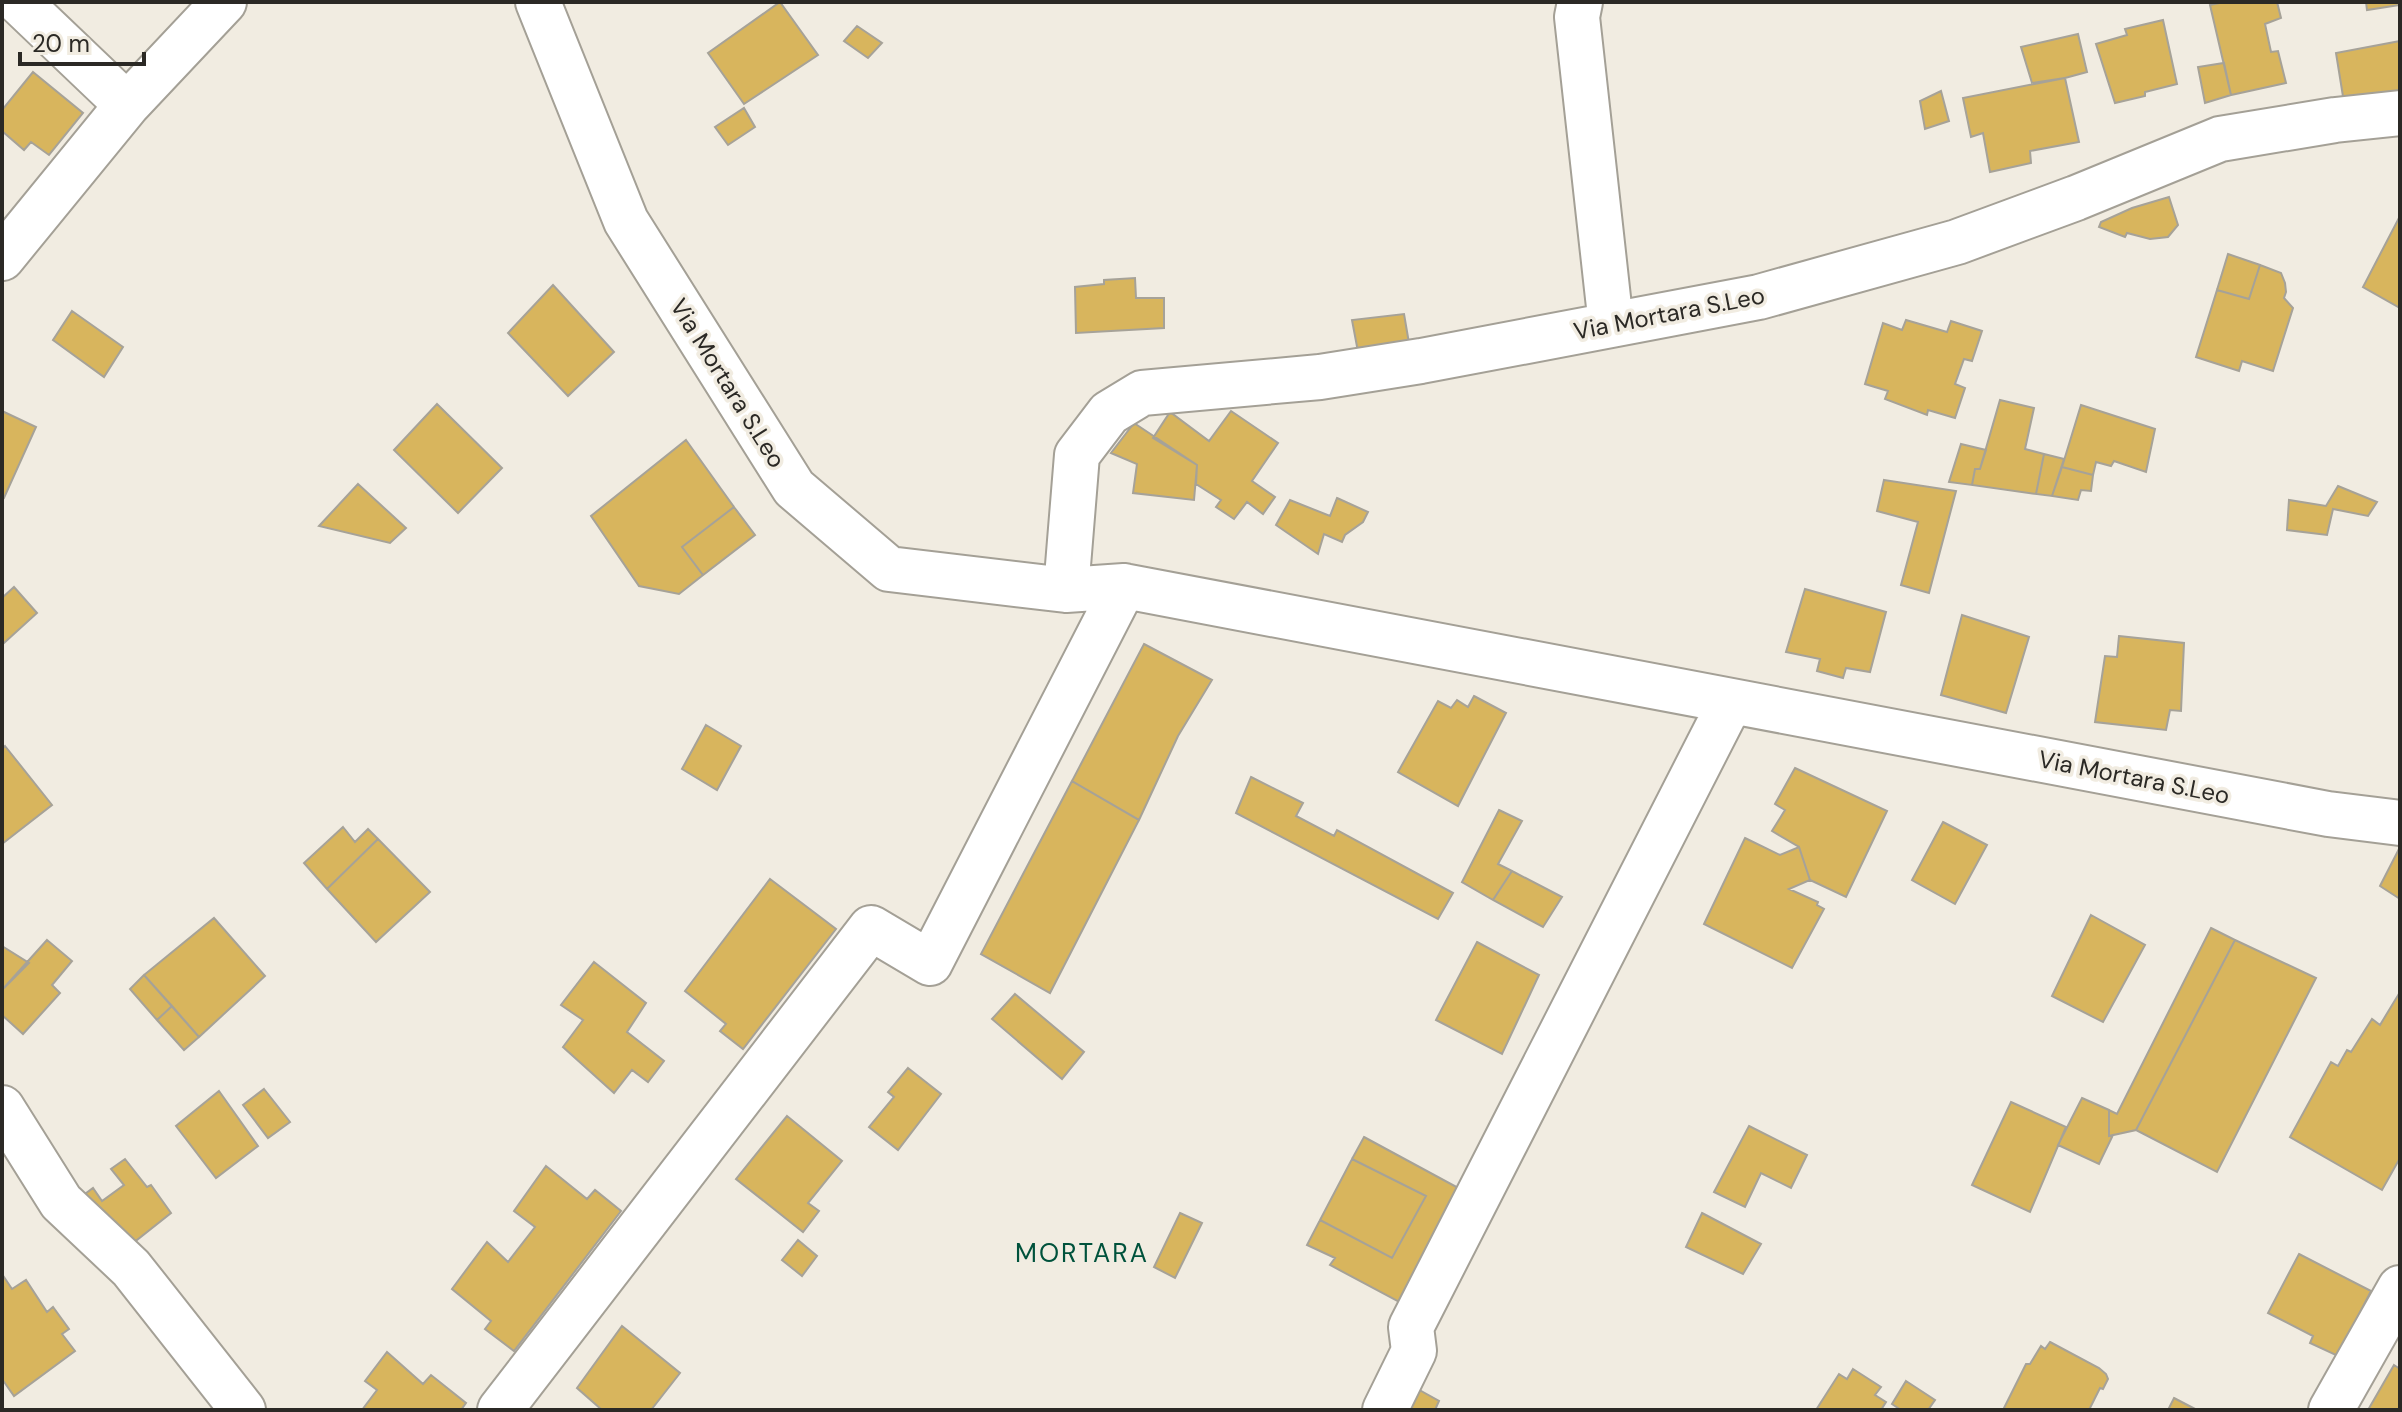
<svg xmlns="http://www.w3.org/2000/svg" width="2402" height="1412" font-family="'DM Sans',sans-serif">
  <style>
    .building { fill: #d8b55d; stroke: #a6a298; stroke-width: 2 }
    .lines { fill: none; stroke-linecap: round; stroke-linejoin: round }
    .street-casing { stroke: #a4a096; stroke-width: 48 }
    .street { stroke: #fff; stroke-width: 44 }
    .labels { text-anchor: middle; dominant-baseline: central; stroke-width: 7; stroke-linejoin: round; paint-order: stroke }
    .street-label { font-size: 24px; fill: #2b2925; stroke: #f1ece1 }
    .neighbourhood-label { font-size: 26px; letter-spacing: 2px; fill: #00523c; stroke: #f1ece1 }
  </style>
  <rect width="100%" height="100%" fill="#f1ece1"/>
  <path class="building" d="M780 2 818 55 744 104 708 53Z
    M2224 2H2277L2281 18 2265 24 2271 52 2278 51 2286 83 2231 95 2210 5Z
    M2366 2H2400V5L2367 10Z
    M2163 20 2177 84 2145 92V96L2115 103 2096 44 2127 35 2125 29Z
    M857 26 882 43 868 58 844 41Z
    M2078 34 2087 72 2065 78 2032 83 2021 47Z
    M2400 41V106L2346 115 2336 53Z
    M2224 63 2231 95 2205 103 2198 67Z
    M33 72 83 113 49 155 31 142 24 150 2 131V110Z
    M2065 78 2079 142 2030 151 2031 163 1990 172 1983 133 1971 137 1963 98Z
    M1941 91 1949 121 1925 129 1920 101Z
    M744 108 755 127 728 145 715 127Z
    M2169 197 2178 225 2168 237 2150 239 2127 233 2125 237 2099 227 2101 222 2132 208Z
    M2400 216V308L2363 287Z
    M2228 254 2260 265 2249 299 2217 290Z
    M2260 265 2281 273 2285 283 2286 292 2284 298 2293 308 2273 371 2242 361 2239 371 2196 357 2217 290 2249 299Z
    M1135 278 1136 298H1164V328L1076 333 1075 287 1104 284V280Z
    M553 285 614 352 568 396 508 333Z
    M72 311 123 347 104 377 53 340Z
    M1404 314 1410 349 1359 357 1352 320Z
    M1906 320 1947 332 1951 321 1982 331 1972 361 1964 359 1955 384 1965 388 1955 418 1928 410 1927 415 1885 399 1888 391 1865 384 1883 323 1902 330Z
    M2000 400 2034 408 2025 449 2044 454 2036 494 1972 485 1975 469H1980Z
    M437 404 502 468 458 513 394 450Z
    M2081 405 2155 429 2146 472 2114 461 2111 466 2096 462 2093 475 2062 467Z
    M2 411 36 427 4 498 2 497Z
    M1231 411 1278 443 1252 481 1275 497 1263 514 1247 502 1234 519 1216 507 1221 500 1196 484 1197 465 1153 438 1170 412 1209 441Z
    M1134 423 1197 465 1194 500 1133 493 1137 464 1111 453Z
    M686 440 734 507 682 547 703 575 679 594 639 586 591 516Z
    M1961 444 1986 450 1980 469H1975L1972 485 1949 482Z
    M2044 454 2064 459 2052 496 2036 494Z
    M2062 467 2093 475 2091 491 2081 490 2078 500 2052 496Z
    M1884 480 1956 491 1929 593 1901 585 1918 522 1877 511Z
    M358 484 406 528 390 543 319 526Z
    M2338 486 2377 502 2368 516 2333 509 2327 535 2287 530 2289 500 2326 506Z
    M1337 498 1368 512 1363 522 1345 535 1342 542 1324 534 1318 554 1276 525 1290 500 1330 516Z
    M734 507 755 535 703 575 682 547Z
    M14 587 37 613 4 643 2 640V598Z
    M1805 589 1886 612 1870 672 1846 668 1843 678 1817 671 1820 659 1786 652Z
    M1962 615 2029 637 2006 713 1941 695Z
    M2119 636 2184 643 2181 711 2170 710 2166 730 2095 722 2105 656 2117 657Z
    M1144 644 1212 680 1178 736 1139 820 1072 781Z
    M1474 696 1506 713 1458 806 1398 772 1438 701 1451 708 1457 700 1468 707Z
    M706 725 741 746 717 790 682 769Z
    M5 746 52 805 2 844V749Z
    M1795 768 1887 811 1846 897 1810 880 1799 847 1772 831 1785 810 1775 804Z
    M1251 777 1303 803 1296 816 1334 836 1337 830 1453 893 1438 919 1236 813Z
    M1072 781 1139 820 1050 993 981 954Z
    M1499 810 1522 821 1498 864 1512 871 1493 900 1462 882Z
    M1943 822 1987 845 1955 904 1912 880Z
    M343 827 355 842 368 829 378 839 327 889 304 863Z
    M1745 838 1780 855 1799 847 1810 880 1789 889 1818 902 1817 905 1824 909 1792 968 1704 924Z
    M378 839 430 892 376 942 327 889Z
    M2400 847V899L2380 886Z
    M1512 871 1562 897 1543 927 1493 900Z
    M770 879 836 929 743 1049 720 1031 726 1024 685 991Z
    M2091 915 2145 945 2103 1022 2052 996Z
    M214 918 265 976 199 1037 144 975Z
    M2211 928 2235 940 2136 1130 2109 1136V1110L2117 1114Z
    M47 940 72 961 52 985 60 993 23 1034 2 1015V990Z
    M2235 940 2316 978 2217 1172 2136 1130Z
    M1477 942 1539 975 1502 1054 1436 1020Z
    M2 946 29 963 2 990Z
    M594 962 646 1003 627 1032 664 1061 648 1082 632 1070 614 1093 563 1047 583 1020 561 1005Z
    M144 975 172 1006 157 1020 130 989Z
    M2400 992V1158L2382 1190 2290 1137 2331 1062 2338 1066 2347 1050 2351 1052 2372 1019 2380 1025Z
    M1015 994 1084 1052 1062 1079 992 1019Z
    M172 1006 199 1037 184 1050 157 1020Z
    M908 1068 941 1094 898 1150 869 1127 894 1097 888 1092Z
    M264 1089 290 1122 268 1138 243 1105Z
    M219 1091 258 1146 216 1178 176 1126Z
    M2082 1098 2109 1110V1136L2113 1135 2099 1164 2058 1145Z
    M2011 1102 2066 1127 2030 1212 1972 1185Z
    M787 1116 842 1161 808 1203 819 1211 803 1232 736 1179Z
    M1749 1126 1807 1155 1791 1188 1761 1173 1745 1207 1714 1192Z
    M1364 1137 1462 1190 1403 1304 1330 1265 1335 1258 1307 1245 1320 1220 1392 1258 1426 1196 1352 1159Z
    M125 1159 147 1187 151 1185 171 1213 123 1251 81 1197 93 1188 102 1201 124 1185 111 1169Z
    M1352 1159 1426 1196 1392 1258 1320 1220Z
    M546 1166 587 1199 595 1190 621 1211 514 1351 485 1329 491 1321 452 1289 487 1242 508 1262 535 1227 514 1211Z
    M1180 1213 1202 1223 1175 1278 1154 1267Z
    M1702 1213 1761 1244 1743 1274 1686 1247Z
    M798 1240 817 1256 802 1276 782 1260Z
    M2299 1254 2371 1291 2338 1356 2310 1343 2313 1336 2268 1313Z
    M2 1274 12 1289 26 1280 47 1312 53 1307 69 1329 62 1334 75 1351 14 1396 2 1379Z
    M622 1326 680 1373 651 1410H602L577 1388Z
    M2050 1342 2099 1368 2106 1374 2108 1379 2103 1389 2100 1388 2089 1410H2003L2026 1364H2030L2041 1346 2045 1349Z
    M387 1352 423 1384 431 1375 466 1403 461 1410H362L377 1390 365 1381Z
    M2394 1365 2400 1369V1410H2368Z
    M1853 1369 1881 1387 1875 1395 1886 1402 1881 1410H1816L1839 1374 1847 1379Z
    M1906 1381 1935 1400 1928 1410H1901L1892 1404Z
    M1414 1387 1439 1401 1435 1410H1402Z
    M2174 1398 2197 1410H2168Z"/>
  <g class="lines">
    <defs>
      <path id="street" d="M19 2 127 105
        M538 2 626 221 794 488 889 569 1066 590 1124 586 2328 814 2400 823
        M1580 2 1577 17 1611 325
        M2 258 127 105 224 2
        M1066 590 1077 455 1109 413 1142 393 1320 377 1421 361 1759 297 1957 242 2076 198 2220 139 2335 120 2400 113
        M2 1108 61 1202 131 1268 243 1410
        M500 1410 871 928 930 963 1124 586
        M1385 1410 1414 1351 1411 1327 1731 701
        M2331 1410 2400 1288"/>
    </defs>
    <use href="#street" class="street-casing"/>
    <use href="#street" class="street"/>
  </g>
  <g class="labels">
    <g class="street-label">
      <text transform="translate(1669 313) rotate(-11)">Via Mortara S.Leo</text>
      <text transform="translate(728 383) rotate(58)">Via Mortara S.Leo</text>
      <text transform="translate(2134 777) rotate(11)">Via Mortara S.Leo</text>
    </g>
    <g class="neighbourhood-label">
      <text x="1082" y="1253">MORTARA</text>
    </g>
  </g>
  <rect width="2402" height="1412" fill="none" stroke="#2b2925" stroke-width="8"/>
  <path d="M20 52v12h124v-12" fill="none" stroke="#2b2925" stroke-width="4"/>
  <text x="32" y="52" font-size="24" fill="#2b2925" stroke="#f1ece1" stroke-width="6" paint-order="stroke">20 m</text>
</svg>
